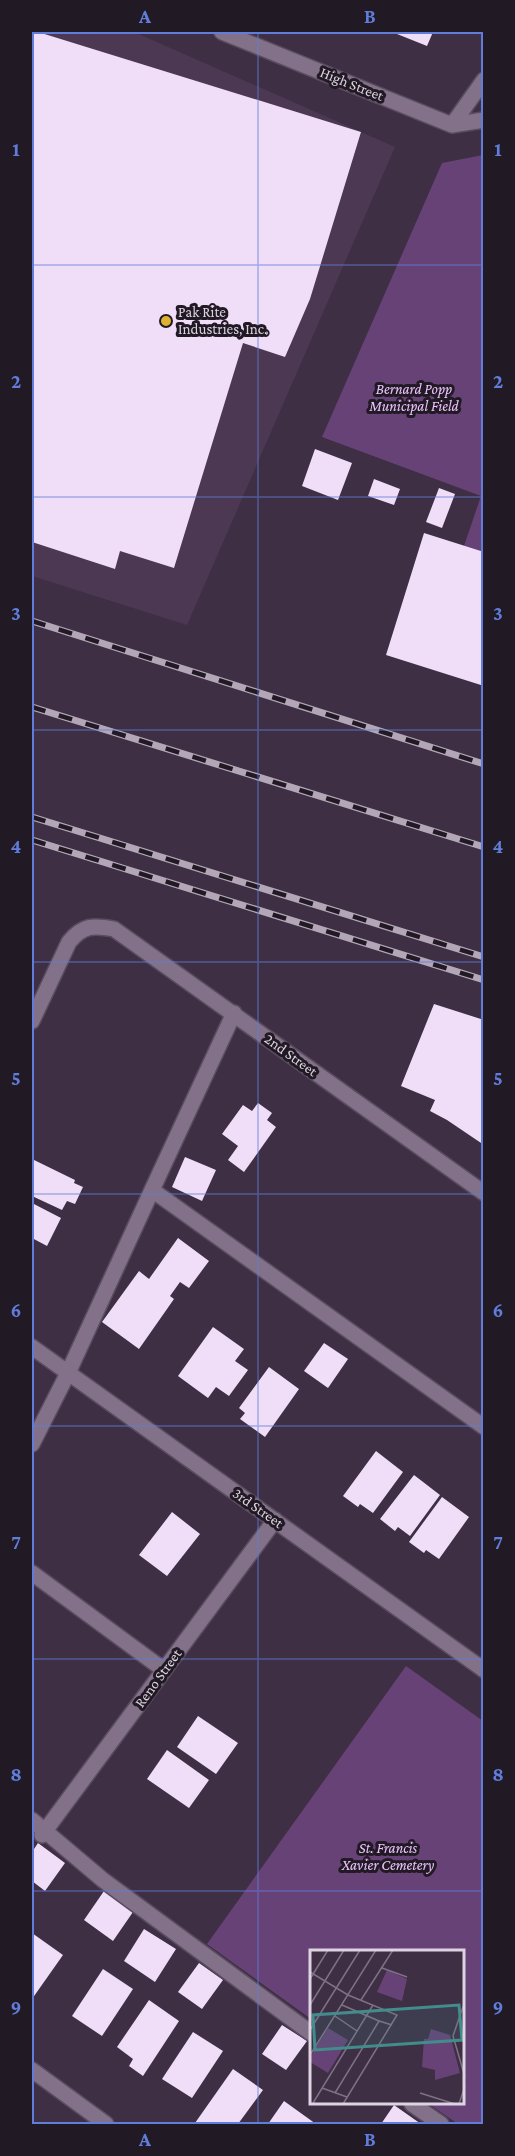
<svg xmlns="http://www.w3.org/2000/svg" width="515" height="2156" font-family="'Crimson Pro',serif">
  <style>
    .built { fill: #4c3853 }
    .green { fill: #674276 }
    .building { fill: #f0ddf8 }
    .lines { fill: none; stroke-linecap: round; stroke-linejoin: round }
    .lane-casing { stroke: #594c5e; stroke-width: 18 }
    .street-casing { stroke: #594c5e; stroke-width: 18 }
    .lane { stroke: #827189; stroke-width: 15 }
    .street { stroke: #827189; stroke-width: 15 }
    .rail-casing { stroke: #b3a7b7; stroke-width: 7 }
    .rail { stroke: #211a24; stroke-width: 4.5; stroke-dasharray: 14; stroke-linecap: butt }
    .grid { fill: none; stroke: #607ddb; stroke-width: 1.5; stroke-opacity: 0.55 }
    .poi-dot { fill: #deb133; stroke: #211a24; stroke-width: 2 }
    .labels { text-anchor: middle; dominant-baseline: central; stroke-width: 6; stroke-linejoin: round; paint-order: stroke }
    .street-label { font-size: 15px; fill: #ddd3e1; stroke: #211a24 }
    .poi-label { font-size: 15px; fill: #ddd3e1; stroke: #211a24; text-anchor: start }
    .park-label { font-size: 15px; font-style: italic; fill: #edc3fe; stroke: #211a24 }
    .inset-road { fill: none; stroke: #7e7183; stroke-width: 1.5 }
    .view { fill: #428d8b; fill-opacity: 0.15; stroke: #428d8b; stroke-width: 3 }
    .inset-edge { fill: none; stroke: #ddd3e1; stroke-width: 3 }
    .neatline { fill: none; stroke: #607ddb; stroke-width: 2 }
    .grid-label { font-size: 20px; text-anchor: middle; font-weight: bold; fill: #607ddb }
  </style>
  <rect width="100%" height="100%" fill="#3e2f45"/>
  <path class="built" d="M32 32H134L395 147 187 625 32 576Z"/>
  <path class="green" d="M483 155V552L464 546 481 496 322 437 442 163Z
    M406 1666 483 1721V2124H458L429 2104H462V1952H311V2019L207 1944Z"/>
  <path class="building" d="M32 32H38L361 132 310 299 285 357 243 343 174 568 120 551 115 569 32 542Z
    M392 32H433L427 46Z
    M315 449 352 463 338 500 302 486Z
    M374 479 400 489 394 505 368 496Z
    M439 488 455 494 442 528 426 522Z
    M424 533 484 552V686L386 655Z
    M434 1004 484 1020V1145L447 1120 430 1111 435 1100 401 1086Z
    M258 1103 272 1113 267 1120 276 1127 244 1172 228 1160 238 1146 222 1134 243 1105 252 1111Z
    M185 1157 216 1170 202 1201 172 1187Z
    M32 1159 75 1180 74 1183 83 1187 75 1204 67 1201 62 1210 32 1196Z
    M32 1203 61 1218 47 1246 32 1238Z
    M178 1238 209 1261 189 1288 180 1282 170 1296 174 1299 139 1349 102 1322 139 1271 149 1279Z
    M213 1327 244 1349 235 1361 248 1370 229 1396 216 1387 208 1398 178 1376Z
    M324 1343 348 1359 328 1388 304 1371Z
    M269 1367 299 1389 265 1437 240 1419 245 1413 239 1408Z
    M376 1451 403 1472 373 1513 360 1504 358 1507 343 1496Z
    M414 1475 440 1495 410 1536 398 1527 395 1531 380 1519Z
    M442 1497 469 1517 439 1559 426 1550 424 1553 409 1542Z
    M172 1512 200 1534 167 1576 139 1555Z
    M198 1716 238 1743 216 1774 177 1747Z
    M167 1750 209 1780 189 1808 147 1779Z
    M38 1843 65 1863 45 1891 32 1881V1852Z
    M104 1891 133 1912 113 1941 84 1920Z
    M144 1929 176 1949 155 1982 124 1961Z
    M32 1933 63 1955 32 1999Z
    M199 1963 223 1980 202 2009 178 1992Z
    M103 1969 133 1989 102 2036 72 2016Z
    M149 2000 179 2021 143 2076 129 2066 133 2059 117 2047Z
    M282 2025 307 2041 286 2070 262 2054Z
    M193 2032 223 2051 192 2098 162 2079Z
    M233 2069 263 2090 238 2124H198L195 2123Z
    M284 2101 316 2124H268Z
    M394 2105 421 2124H381Z"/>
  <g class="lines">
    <defs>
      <path id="lane" d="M234 1013 152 1190 484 1427
        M32 1444 68 1373 152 1190
        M32 1573 164 1670
        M32 1820 103 1880 311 2033
        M412 2104 441 2124"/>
      <path id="street" d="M222 32 452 125 484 120
        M452 125 484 80
        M32 1021 69 942C83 925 93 925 114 929L484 1193
        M32 1347 484 1670
        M42 1835 275 1520
        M32 2070 106 2124"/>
    </defs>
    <use href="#lane" class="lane-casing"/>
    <use href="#street" class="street-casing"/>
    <use href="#lane" class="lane"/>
    <use href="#street" class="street"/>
    <defs>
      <path id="rail" d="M32 621 484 764
        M32 707 484 847
        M32 817 484 957
        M32 840 484 980"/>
    </defs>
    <use href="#rail" class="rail-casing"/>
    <use href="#rail" class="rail"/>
  </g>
  <path class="grid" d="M258 32V2124M32 265H484M32 497H484M32 730H484M32 962H484M32 1194H484M32 1426H484M32 1659H484M32 1891H484"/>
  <circle class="poi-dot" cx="166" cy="321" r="6"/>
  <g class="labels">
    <g class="street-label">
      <text transform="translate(352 84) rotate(22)">High Street</text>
      <text transform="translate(291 1055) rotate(36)">2nd Street</text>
      <text transform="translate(258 1508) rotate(35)">3rd Street</text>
      <text transform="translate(158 1678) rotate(-54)">Reno Street</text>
    </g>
    <g class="poi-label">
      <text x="178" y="312">Pak Rite<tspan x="178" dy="17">Industries, Inc.</tspan></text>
    </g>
    <g class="park-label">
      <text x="414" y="389">Bernard Popp<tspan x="414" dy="17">Municipal Field</tspan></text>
      <text x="388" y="1848">St. Francis<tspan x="388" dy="17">Xavier Cemetery</tspan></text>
    </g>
  </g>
  <g transform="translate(310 1950)">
    <rect width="154" height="154" fill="#3e2f45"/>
    <path d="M77 20 97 29 92 51 67 42ZM18 78 38 90 18 123 0 112V107ZM121 79 140 85 150 123 125 130V120L112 117 114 89H118Z" fill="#674276"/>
    <path class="inset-road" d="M72 18 97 27M0 22 38 45 87 65 33 154M0 29 18 0M51 50 83 0M155 51 143 86 155 127M0 55 34 0M32 55 69 71M25 66 47 81M0 80 50 0M0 105 66 0M12 138 37 147M25 143 69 71 82 75M110 143 145 154M3 153 63 55M149 154 155 136"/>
    <path class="view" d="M149 55 152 90 5 100 3 65Z"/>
    <rect width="154" height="154" class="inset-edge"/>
  </g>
  <rect width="515" height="2156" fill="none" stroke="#211a24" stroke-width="66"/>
  <rect x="33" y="33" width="449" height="2090" class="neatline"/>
  <g class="grid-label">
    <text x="145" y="23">A</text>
    <text x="370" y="23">B</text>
    <text x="16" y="156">1</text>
    <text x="498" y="156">1</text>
    <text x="16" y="388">2</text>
    <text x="498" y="388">2</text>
    <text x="16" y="620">3</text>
    <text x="498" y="620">3</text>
    <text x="16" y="853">4</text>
    <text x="498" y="853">4</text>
    <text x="16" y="1085">5</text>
    <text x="498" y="1085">5</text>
    <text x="16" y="1317">6</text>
    <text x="498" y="1317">6</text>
    <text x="16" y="1549">7</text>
    <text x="498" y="1549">7</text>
    <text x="16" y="1781">8</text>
    <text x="498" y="1781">8</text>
    <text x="16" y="2014">9</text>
    <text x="498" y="2014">9</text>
    <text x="145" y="2146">A</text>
    <text x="370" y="2146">B</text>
  </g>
</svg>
